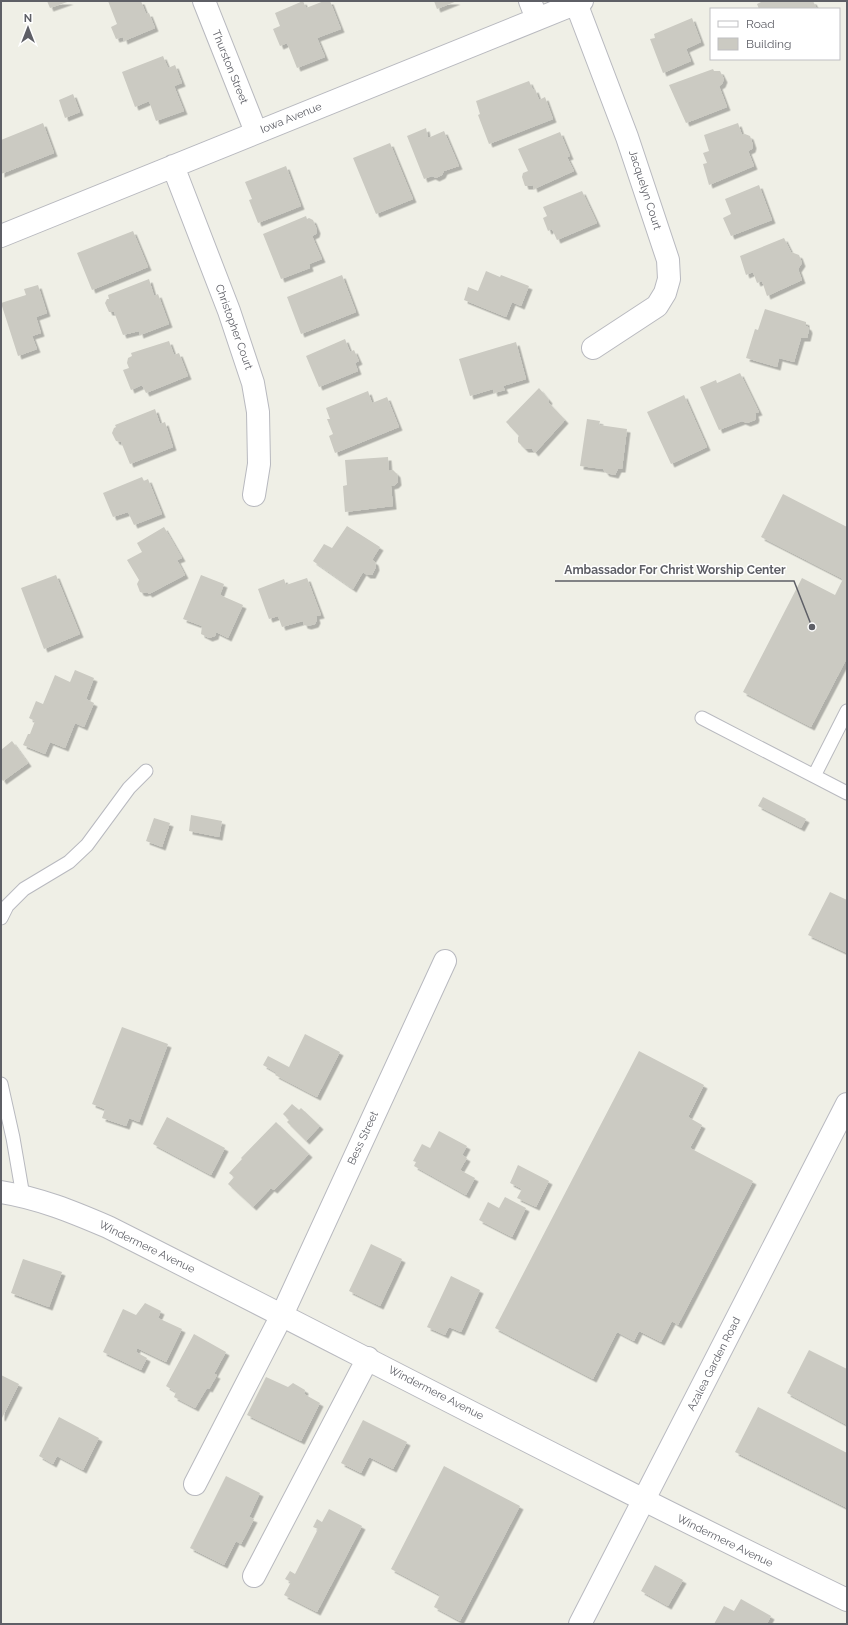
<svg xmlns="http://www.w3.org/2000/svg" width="848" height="1625" font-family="Raleway,sans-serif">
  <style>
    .building { fill: #cbcac2; filter: url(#shadow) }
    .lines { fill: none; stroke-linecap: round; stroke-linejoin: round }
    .service-casing { stroke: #b8b9bf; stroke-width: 15 }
    .minor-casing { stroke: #b8b9bf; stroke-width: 24 }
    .secondary-casing { stroke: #b9bac1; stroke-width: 24 }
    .service { stroke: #fff; stroke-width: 13 }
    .minor { stroke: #fff; stroke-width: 22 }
    .secondary { stroke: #fff; stroke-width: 22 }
    .labels { text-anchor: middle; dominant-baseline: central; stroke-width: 3; stroke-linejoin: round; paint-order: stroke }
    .street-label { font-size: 11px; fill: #5e5f66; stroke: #fff }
    .leader { fill: none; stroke: #5e5f66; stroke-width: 1.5 }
    .callout-dot { fill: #5e5f66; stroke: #fff; stroke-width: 1.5 }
    .callout-label { font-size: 12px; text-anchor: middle; font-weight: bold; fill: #5e5f66; stroke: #fff; stroke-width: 3; stroke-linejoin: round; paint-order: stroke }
  </style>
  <defs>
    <filter id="shadow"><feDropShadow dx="3.5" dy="3.5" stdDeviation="0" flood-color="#0004"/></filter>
  </defs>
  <rect width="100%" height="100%" fill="#efefe6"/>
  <path class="building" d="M47 1H70L50 8Z
    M108 1H141L146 14 149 13 155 28 124 41 123 37 116 39 111 27 117 24Z
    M303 1 306 8 324 1H330L341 29 317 38 325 57 297 68 287 43 280 46 273 29 280 26 275 13Z
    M434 1H457L437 9Z
    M763 1H813L817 9H759L757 4Z
    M692 18 701 42 686 49 691 61 663 73 650 39 655 38 654 34Z
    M163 56 168 68 175 65 182 83 174 86 184 111 156 121 149 101 135 107 122 72Z
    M713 69 714 71H720L724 79 722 84 719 86 727 107 686 123 669 85Z
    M529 81 533 90 535 89 539 100 545 97 553 119 489 144 478 115 480 114 476 101Z
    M73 94 80 112 65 118 59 100Z
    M43 123 54 153 1 174V140Z
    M738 123 742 135 745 134 750 136 753 145 752 149 748 151 754 166 709 185 703 164 707 163 703 153 709 151 704 135Z
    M426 128 428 138 444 131 459 166 444 171 442 175 436 178 432 176 424 179 407 136Z
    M560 132 570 156 567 157 574 171 534 189 533 185 529 186H525L522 177 523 173 528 171 518 149Z
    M390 143 413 199 376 214 353 158Z
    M286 166 301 206 258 223 249 200 252 199 245 182Z
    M759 185 772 220 731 236 723 218 731 214 725 199Z
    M582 191 597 223 557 240 552 229 548 231 543 218 547 216 543 207Z
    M306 216 307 219 309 218 313 220 317 230 316 234 312 236 322 259 309 264 310 268 281 279 263 234Z
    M133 231 148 267 92 290 77 253Z
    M784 238 791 252 799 255 802 263 798 269 802 280 767 296 762 281 757 283 753 272 746 275 740 256Z
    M486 271 500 277 501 275 529 286 521 306 512 302 506 317 464 300 468 287 478 291Z
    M342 275 356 312 301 334 287 297Z
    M149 279 154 296 158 294 169 324 140 335 139 331 123 335 114 312H109L105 303 107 299H109L108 295Z
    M38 285 47 313 36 317 41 333 32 336 37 349 18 356 1 303 26 295 24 289Z
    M765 309 806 322V326L808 327 809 330 807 338H801L794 362 779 358 777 367 746 358 755 329 758 330Z
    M345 339 350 352 354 350 359 361 355 363 358 371 319 387 306 356Z
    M169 341 174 355 179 353 188 376 146 393 142 385 131 390 123 370 129 368 127 363 128 358 132 356 131 353Z
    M516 342 526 379 503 386 505 390 494 393 493 389 470 396 459 359Z
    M740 373 759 412 755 413 756 417 755 420 747 423 742 421 719 430 700 387 716 380 717 383Z
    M539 388 549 400 548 402 565 420 535 453 532 449H525L518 442V437L519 436 506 422Z
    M368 391 372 403 387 397 399 427 335 453 329 436 333 434 327 419H330L326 408Z
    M684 395 707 447 671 464 647 412Z
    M155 409 160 424 165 422 173 447 130 464 121 442 116 441 112 433 114 428 116 427 115 425Z
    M587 419 600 421 599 425 627 429 622 469H618L615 475 606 473 603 469 580 466Z
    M388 457 389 471 393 470 397 474 398 482 395 485 391 486 393 506 345 512 343 486 347 485 345 460Z
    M142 477 144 481 148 479 162 514 134 525 128 512 113 517 103 493Z
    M783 494 847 527V658L811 727 743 692 802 578 835 595 843 579 761 537Z
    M347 526 380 547 372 560 375 562 376 567 372 575H367L363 572 353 589 313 561 324 544 332 548Z
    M164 527 182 558 177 560 185 575 149 594 147 592 143 593 140 592 137 584 139 580 127 560 142 552 137 543Z
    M56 575 80 634 44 649 21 588Z
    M201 575 224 584 220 595 243 605 228 638 216 632 215 636 209 638 201 634 202 626 183 619Z
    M307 578 321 615 316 616 317 620 315 624 308 626 304 625 303 621 282 627 278 616 269 619 258 589 284 579 286 585Z
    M75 670 94 678 86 699 94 703 84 727 75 723 65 748 50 742 45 754 23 745 28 734H30L35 721 29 718 36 701 43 704 55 675 70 682Z
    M12 741 28 763 3 781 1 778V750Z
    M763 797 806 819 801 828 758 806Z
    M191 815 222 821 219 837 189 831Z
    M154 818 170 823 162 847 146 841Z
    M830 892 847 900V953L808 935Z
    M122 1027 168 1044 139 1122 129 1118 126 1126 102 1118 105 1109 92 1104Z
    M305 1034 340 1052 317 1097 275 1075 277 1073 263 1065 268 1056 289 1067Z
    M639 1051 704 1085 688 1117 702 1125 690 1148 753 1181 678 1325 672 1321 661 1342 639 1331 634 1341 617 1332 593 1379 495 1328Z
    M292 1104 299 1110 301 1108 320 1126 306 1141 287 1122 289 1120 283 1114Z
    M167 1117 225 1148 211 1175 153 1144Z
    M276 1122 309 1154 274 1190 271 1188 253 1207 228 1184 234 1177 229 1173 242 1159 241 1158Z
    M439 1131 467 1146 462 1155 467 1158 460 1170 475 1178 466 1195 414 1166 416 1162 413 1161 422 1144 430 1148Z
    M518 1165 549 1181 536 1207 517 1198 522 1189 510 1183Z
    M505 1197 526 1208 512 1237 479 1220 488 1202 499 1208Z
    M371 1244 402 1259 380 1306 349 1291Z
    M23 1259 62 1272 49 1307 11 1293Z
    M451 1276 480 1290 461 1332 449 1327 445 1335 427 1327Z
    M145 1303 161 1311 158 1318 182 1329 166 1362 137 1348 136 1352 147 1358 141 1370 103 1352 123 1309 136 1315Z
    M194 1334 226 1352 214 1374 217 1375 209 1389 207 1388 195 1408 174 1397 176 1392 166 1386Z
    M809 1350 847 1369V1425L787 1393Z
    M1 1375 19 1384 2 1418 1 1417Z
    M266 1377 288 1387 293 1383 305 1390 304 1394 320 1403 301 1441 247 1415Z
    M758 1407 847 1453V1508L735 1452Z
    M59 1417 99 1438 83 1470 57 1456 53 1464 39 1456Z
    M363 1420 407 1442 393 1469 369 1457 361 1473 341 1463Z
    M444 1466 520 1506 460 1621 434 1607 440 1595 391 1569Z
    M226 1476 260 1493 249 1517 254 1519 241 1544 236 1541 224 1565 190 1548Z
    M329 1509 362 1526 317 1612 284 1595 291 1582 285 1579 290 1571 295 1574 318 1529 313 1527 317 1519 322 1522Z
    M655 1565 683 1580 668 1606 641 1591Z
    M741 1599 771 1616 767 1624H714L724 1606 734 1611Z"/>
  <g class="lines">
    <defs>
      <path id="service" d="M702 718 847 793
        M814 776 847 711
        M1 918 7 906 24 889 69 862 87 845 129 788 146 771
        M1 1084 13 1138 23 1196"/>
      <path id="minor" d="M204 1 256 132
        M530 1 537 19
        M576 3 627 137 668 260 669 279 665 293 657 306 593 348
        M173 166 229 311 253 383 258 412 259 464 254 495
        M1 236 582 1
        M1 1192C39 1198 73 1212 108 1227 354 1351 598 1480 847 1600
        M195 1484 282 1315 445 961
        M254 1576 368 1358"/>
      <path id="secondary" d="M580 1624 847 1104"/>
    </defs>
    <use href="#service" class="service-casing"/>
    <use href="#minor" class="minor-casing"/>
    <use href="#secondary" class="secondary-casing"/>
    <use href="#service" class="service"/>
    <use href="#minor" class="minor"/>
    <use href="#secondary" class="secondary"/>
  </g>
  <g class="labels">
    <g class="street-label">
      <text transform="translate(230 67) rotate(68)">Thurston Street</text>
      <text transform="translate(291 118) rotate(-22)">Iowa Avenue</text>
      <text transform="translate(645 190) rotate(72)">Jacquelyn Court</text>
      <text transform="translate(234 327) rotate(70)">Christopher Court</text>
      <text transform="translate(363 1138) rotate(-65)">Bess Street</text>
      <text transform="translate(147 1247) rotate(26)">Windermere Avenue</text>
      <text transform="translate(714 1364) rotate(-63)">Azalea Garden Road</text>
      <text transform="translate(436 1393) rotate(27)">Windermere Avenue</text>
      <text transform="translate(725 1541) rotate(26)">Windermere Avenue</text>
    </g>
  </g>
  <path class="leader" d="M812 627L794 581H555"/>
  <circle class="callout-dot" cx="812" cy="627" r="4"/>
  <g class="callout-label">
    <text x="675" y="574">Ambassador For Christ Worship Center</text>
  </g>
  <rect width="848" height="1625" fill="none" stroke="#5e5f66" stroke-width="4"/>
  <rect x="710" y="8" width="130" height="52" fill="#ffffff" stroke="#bfbfc2"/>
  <rect x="718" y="21" width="20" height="6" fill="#ffffff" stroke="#bfbfc2"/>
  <text x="746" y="28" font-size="12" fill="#5e5f66">Road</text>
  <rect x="718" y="38" width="20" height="12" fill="#cbcac2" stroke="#bfbfc2"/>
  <text x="746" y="48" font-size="12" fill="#5e5f66">Building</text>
  <g transform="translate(28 28)" stroke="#ffffff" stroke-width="3" paint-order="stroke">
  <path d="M0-3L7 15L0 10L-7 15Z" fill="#5e5f66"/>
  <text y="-6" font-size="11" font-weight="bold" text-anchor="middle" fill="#5e5f66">N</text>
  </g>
</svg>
